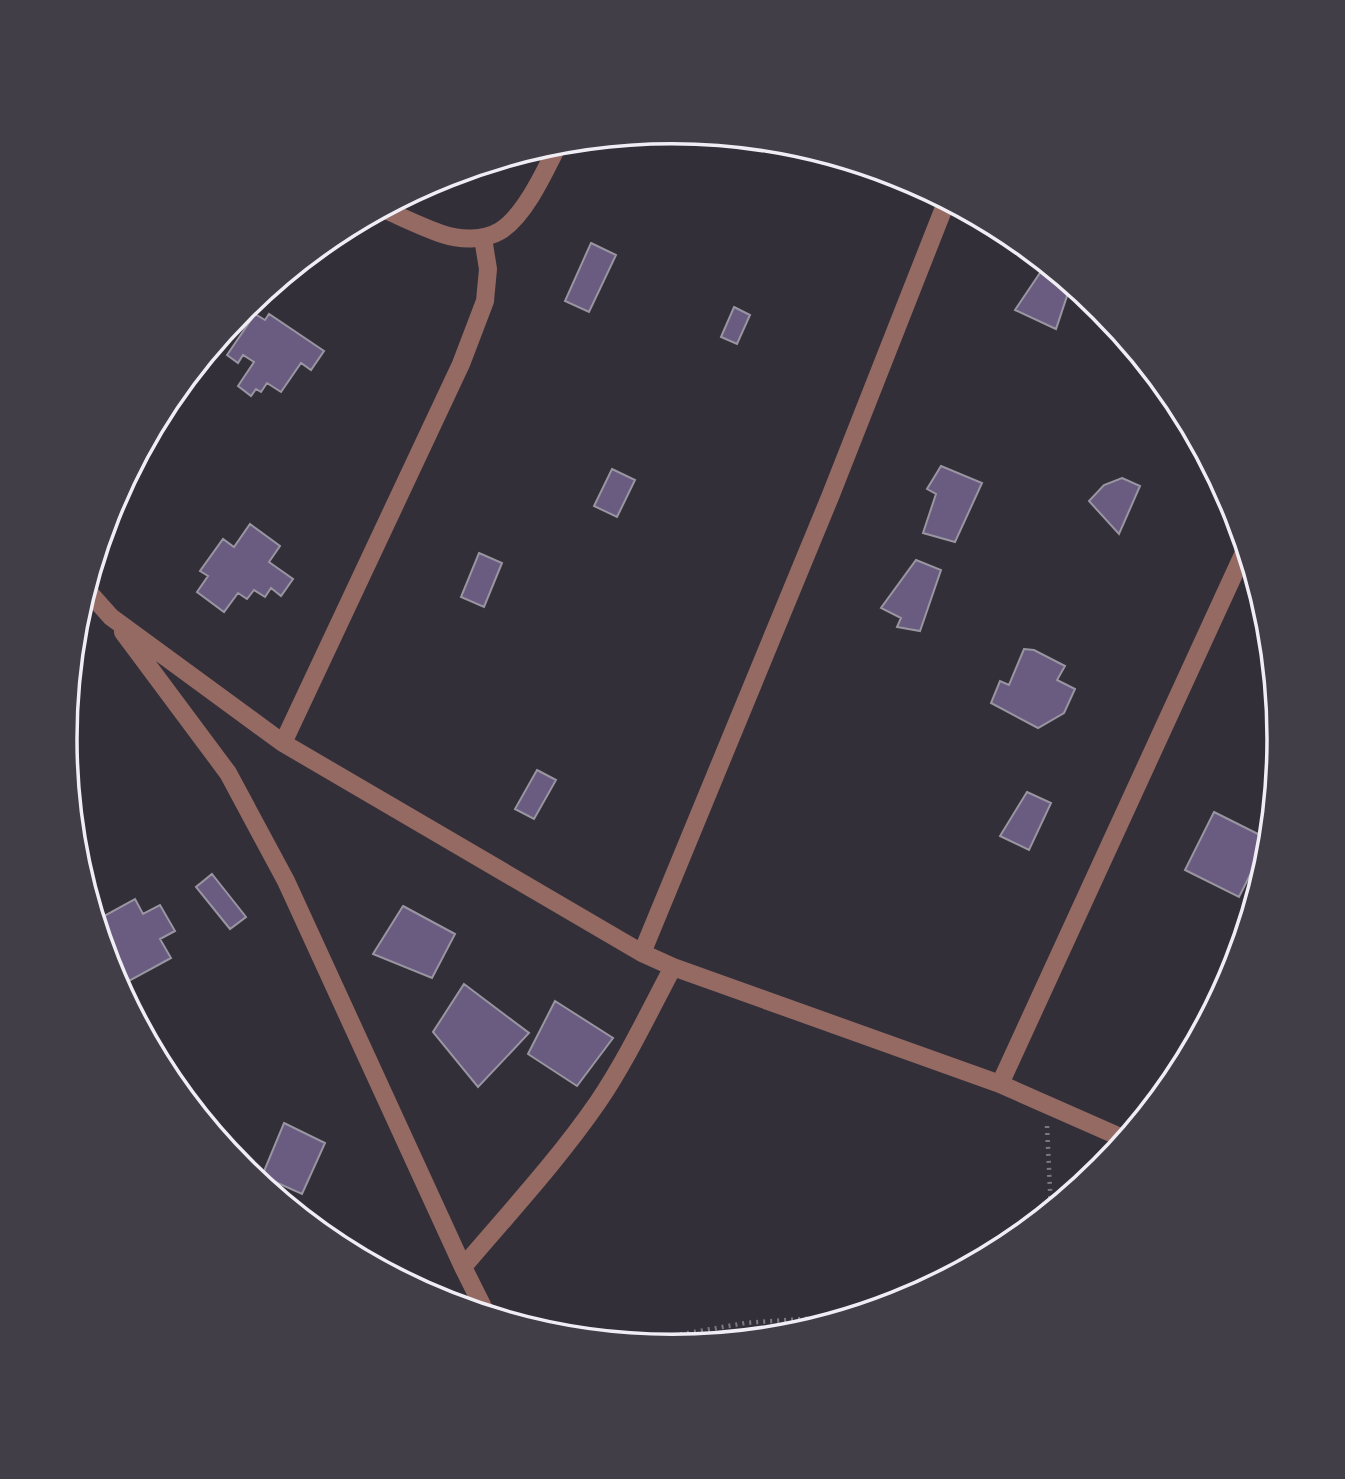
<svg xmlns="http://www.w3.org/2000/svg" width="1345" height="1479" font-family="'Source Serif 4',serif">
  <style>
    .building { fill: #6a5b81; stroke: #9995a1; stroke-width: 2 }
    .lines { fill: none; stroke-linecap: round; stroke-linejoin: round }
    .path { stroke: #7b7880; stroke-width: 4.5; stroke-dasharray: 2 5; stroke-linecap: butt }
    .minor { stroke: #946a63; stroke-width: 18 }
    .rim { fill: none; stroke: #f0eef4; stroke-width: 3.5 }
  </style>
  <rect width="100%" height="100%" fill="#332f39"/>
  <path class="building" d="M591 243 616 255 589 312 565 301Z
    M1046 264 1071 284 1056 329 1015 310Z
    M734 307 750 315 737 344 721 337Z
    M255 314 265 320 269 314 324 351 311 370 301 363 281 392 267 383 261 392 256 389 251 396 238 386 254 362 243 355 238 363 227 355Z
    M941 466 982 483 955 542 923 533 936 494 927 489Z
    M612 469 635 480 617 517 594 506Z
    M1122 478 1140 486 1119 534 1089 501 1104 485Z
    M250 524 280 546 269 562 293 579 281 596 271 588 265 597 254 590 247 599 238 593 224 612 197 592 208 576 200 571 223 539 234 547Z
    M479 553 502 563 484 607 461 597Z
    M916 560 941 570 920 631 897 627 901 618 881 608Z
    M1024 649 1034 650 1065 666 1057 680 1075 689 1064 713 1038 728 991 703 1000 681 1009 685Z
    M537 770 556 780 534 819 515 809Z
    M1027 792 1051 803 1029 850 1000 836Z
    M1214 812 1268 839 1239 897 1185 870Z
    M1268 839 1270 840 1266 865 1258 860Z
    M212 874 246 917 230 929 196 887Z
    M135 899 143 914 160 905 175 931 160 939 171 958 129 981 111 947 105 951 95 921Z
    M403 906 455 934 432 978 373 954Z
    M464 984 529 1033 478 1087 433 1032Z
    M555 1001 613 1038 577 1086 528 1054Z
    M284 1123 325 1143 302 1194 262 1176Z"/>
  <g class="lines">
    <path class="path" d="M1047 1126 1051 1211
      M632 1343 745 1323 859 1315"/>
    <path class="minor" d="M383 209C402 217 422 227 442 234 460 240 483 241 500 231 525 216 546 169 559 143
      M86 589 111 617 283 743 642 953 673 967 1000 1084 1127 1140
      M123 632 228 773 286 881 463 1267 487 1315
      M283 743 461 364 485 301 488 269 483 238
      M642 953 830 497 947 200
      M1000 1084 1246 548
      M463 1267C509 1213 558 1160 598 1102 627 1059 649 1012 673 967"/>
  </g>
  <path d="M0 0H1345V1479H0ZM77 739a595 595 0 1 1 1190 0a595 595 0 1 1-1190 0Z" fill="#423e48" fill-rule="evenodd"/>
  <path class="rim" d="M77 739a595 595 0 1 1 1190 0a595 595 0 1 1-1190 0Z"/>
</svg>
